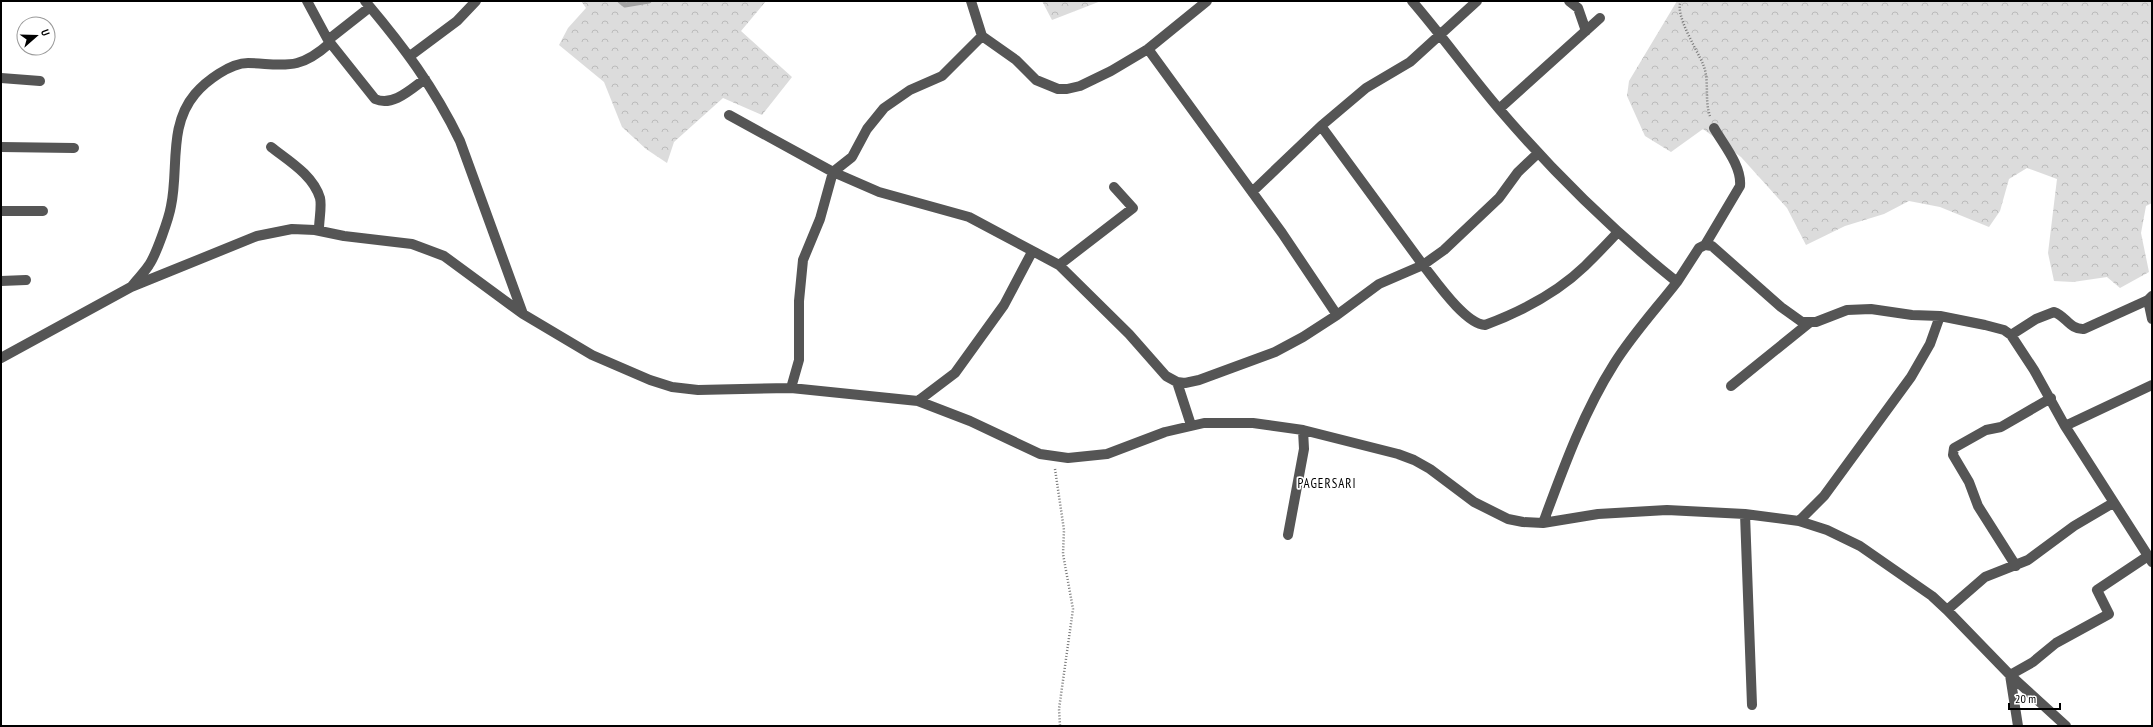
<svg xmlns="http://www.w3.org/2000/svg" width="2153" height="727" font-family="'PT Sans Narrow',sans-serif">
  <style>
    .forest { fill: url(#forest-crowns) }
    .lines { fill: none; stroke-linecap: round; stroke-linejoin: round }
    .stream { stroke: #a3a3a3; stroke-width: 5 }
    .path { stroke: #777; stroke-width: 2.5; stroke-dasharray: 1 2; stroke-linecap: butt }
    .minor { stroke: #555; stroke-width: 10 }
    .labels { text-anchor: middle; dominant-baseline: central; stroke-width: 3.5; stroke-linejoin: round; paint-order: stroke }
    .quarter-label { font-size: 13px; letter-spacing: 1px; fill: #000; stroke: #fff }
  </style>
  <defs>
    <pattern id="forest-crowns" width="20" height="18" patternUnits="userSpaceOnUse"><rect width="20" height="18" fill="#dcdcdc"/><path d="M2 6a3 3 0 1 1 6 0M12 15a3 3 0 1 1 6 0" fill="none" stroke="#bbb"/></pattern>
  </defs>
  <rect width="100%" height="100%" fill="#fff"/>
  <path class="forest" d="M581 1H766L741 31 792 77 762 115 723 98 674 142 667 163 646 149 622 127 604 82 559 45 568 28 586 8Z
    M1042 1H1101L1052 20Z
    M1677 1H2152V203L2146 206 2141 233 2149 272 2120 288 2107 277 2073 282 2054 281 2048 253 2057 179 2027 168 2009 179 2000 211 1989 227 1940 207 1909 201 1884 214 1845 226 1806 245 1787 208 1741 157 1703 129 1671 152 1645 136 1627 96 1629 81Z"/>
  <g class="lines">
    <path class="stream" d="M620 1 625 5 649 1"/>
    <path class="path" d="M1681 1C1674 14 1697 50 1703 64 1710 81 1704 99 1710 116
      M1055 469 1064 530 1063 554 1073 609 1059 709 1060 726"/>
    <path class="minor" d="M307 1 328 40 375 99C393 107 411 89 425 79
      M365 1C403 46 434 87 460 141L523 314
      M971 1 982 36
      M1412 1C1443 37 1470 75 1500 110 1554 173 1612 230 1677 282 1656 309 1632 335 1614 364 1583 413 1563 469 1543 523
      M1569 1 1578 8 1586 31
      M328 40 370 7
      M1148 49 1282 233 1337 315
      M410 56 457 21 476 1
      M1 78 40 81
      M1499 109 1600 18
      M729 115 833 172 879 192 969 217 1059 265 1129 334 1166 376 1177 382 1185 383 1199 380 1275 352 1303 337 1337 315 1379 284 1423 265C1435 280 1465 324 1485 325 1520 312 1558 292 1585 266 1596 255 1607 244 1617 233
      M1321 126 1423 265 1444 250 1499 198 1518 172 1538 153
      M1 147 74 148
      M271 147C289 161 313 175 320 198 322 206 319 220 319 229L315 230
      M1252 192 1321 126 1366 88 1410 62 1477 1
      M1 211H43
      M1705 245 1740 186C1742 166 1723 144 1714 128
      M1059 265 1133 208 1114 187
      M1 281 26 280
      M1677 282 1699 248 1705 245 1712 246 1781 307 1802 322H1816L1847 310 1871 309 1912 315 1940 316 1985 325 2004 330 2011 335 2034 370 2065 426 2152 562
      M132 286C137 279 144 273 149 265 156 255 169 218 171 206 179 169 168 126 195 94 206 81 230 63 248 63 265 63 281 67 297 63 309 60 321 51 330 43
      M2148 300 2152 319
      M2011 335 2036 319 2054 312C2066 316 2070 330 2084 329L2148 300 2152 296
      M1 358 131 287 257 236 292 229 315 230 344 236 412 244 444 256 523 314 592 355 650 380 672 387 698 390 791 388 918 401 970 421 1040 454 1068 458 1107 454 1165 432 1204 423H1253L1303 430 1398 454 1414 460 1430 469 1474 502 1508 519 1523 522 1543 523 1598 514 1667 510 1745 514 1799 521 1827 530 1860 546 1932 596 1947 610 2010 675 2066 726
      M1177 382 1191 425
      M1731 386 1809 323
      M791 388 799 360V301L803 260 820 219 833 172 852 157 867 129 884 108 910 90 942 76 982 36 1016 60 1036 80 1058 89H1067L1080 86 1111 71 1148 49 1207 1
      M918 401 955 373 1004 305 1032 252
      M2065 426 2152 385
      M1745 514 1752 705
      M1799 521 1824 496 1911 377 1930 344 1940 316
      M1288 535 1304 449 1303 430
      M2016 566 1978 506 1969 482 1953 455 1954 448 1986 430 2001 427 2051 398
      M1947 610 1985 577 2028 560 2074 526 2113 503
      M2018 726 2010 675 2033 662 2056 643 2109 614 2097 590 2148 556"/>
  </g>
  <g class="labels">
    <g class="quarter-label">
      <text x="1327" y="483">PAGERSARI</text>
    </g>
  </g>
  <rect width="2153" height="727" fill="none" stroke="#000000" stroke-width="4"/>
  <g transform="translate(36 36) rotate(70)"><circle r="19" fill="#ffffff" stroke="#999999"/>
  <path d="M0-3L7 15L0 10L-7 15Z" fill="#000000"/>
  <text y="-6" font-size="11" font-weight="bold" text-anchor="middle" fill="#000000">U</text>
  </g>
  <path d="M2009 703v6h51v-6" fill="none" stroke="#000000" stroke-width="2"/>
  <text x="2015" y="703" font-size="12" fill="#000000" stroke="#ffffff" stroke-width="3" paint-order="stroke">20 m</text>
</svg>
